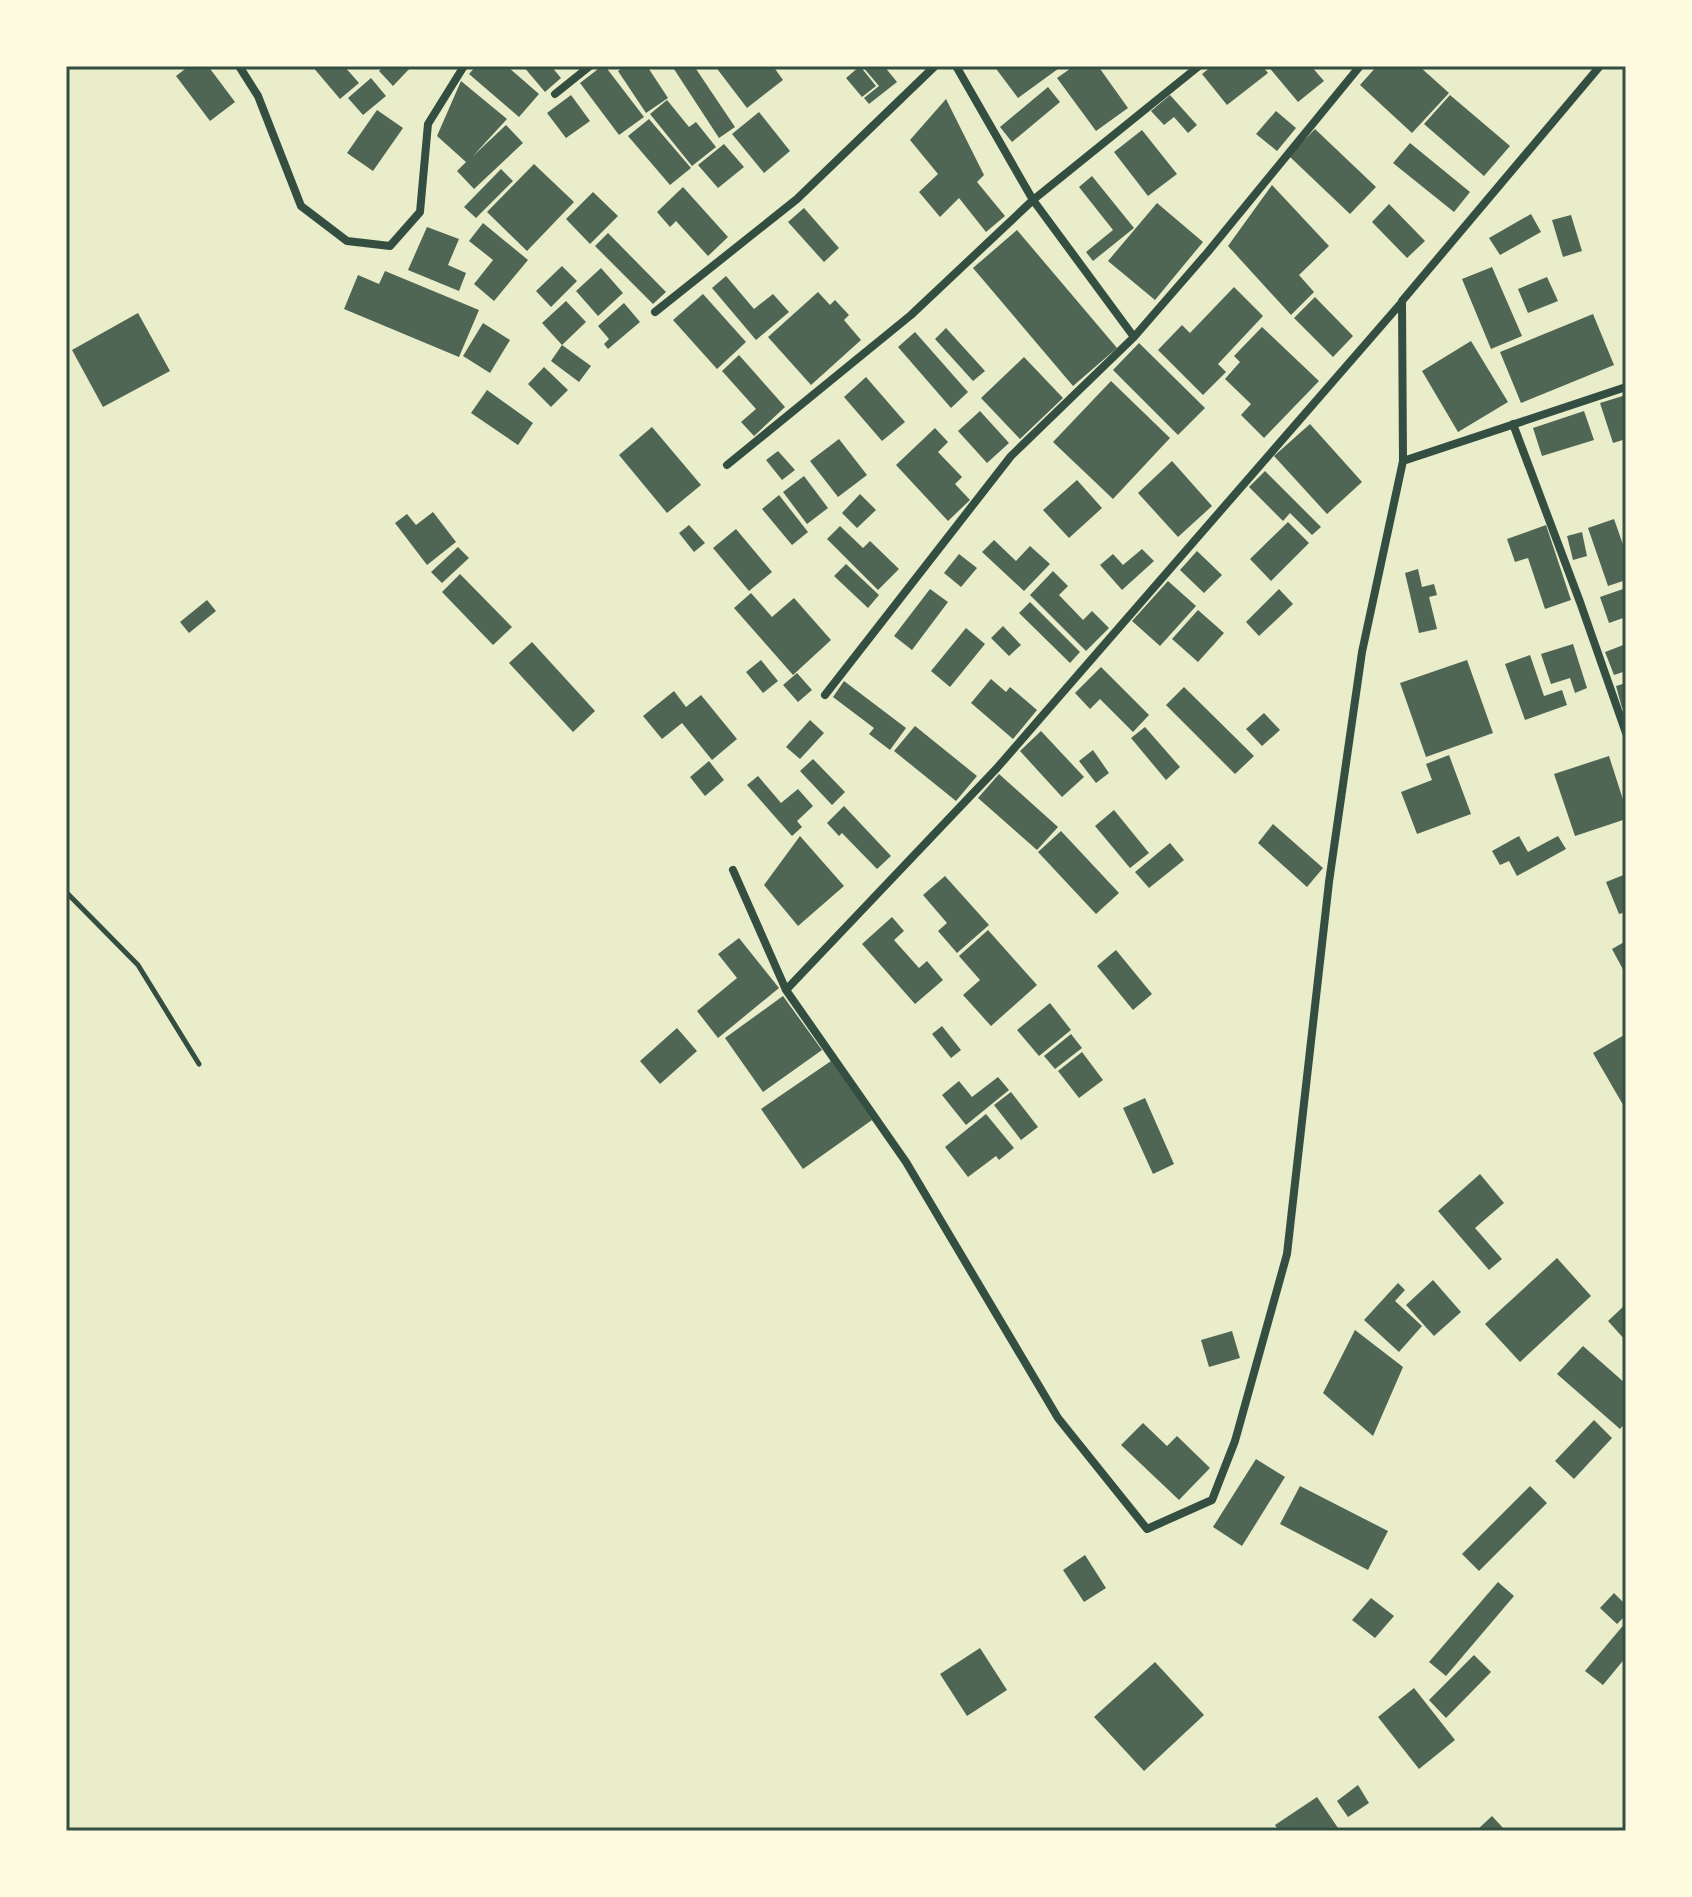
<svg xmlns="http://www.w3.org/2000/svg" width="1692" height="1897" font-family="Bitter,serif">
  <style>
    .building { fill: #4f6655 }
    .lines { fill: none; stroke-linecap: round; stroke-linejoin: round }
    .path { stroke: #344e41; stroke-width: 5 }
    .minor { stroke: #344e41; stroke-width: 8 }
    .neatline { fill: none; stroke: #344e41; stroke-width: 3 }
  </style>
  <rect width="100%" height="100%" fill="#e9edc9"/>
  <path class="building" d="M189 66H208L235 102 210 121 176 76Z
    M312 66H344L359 83 340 99Z
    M384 66H412L393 86 379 71Z
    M476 66H507L539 94 519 117 469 74Z
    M523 66H551L561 78 545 92Z
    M602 66H605L644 117 619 135 580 83Z
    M625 66H647L668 98 646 113 618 71Z
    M672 66H694L735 127 719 138Z
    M715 66H773L783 80 747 108Z
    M860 66 876 86 862 97 846 78Z
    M862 66H884L897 82 869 104 864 98 879 86Z
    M994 66H1062L1018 98Z
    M1074 66H1098L1128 108 1096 131 1057 78Z
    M1212 66H1262L1268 73 1227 105 1202 74Z
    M1268 66H1311L1324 81 1298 102Z
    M1377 66H1419L1449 93 1412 133 1360 85Z
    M371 78 386 96 363 115 348 98Z
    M461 81 507 119 473 156 506 125 523 143 474 189 457 171 466 162 437 136Z
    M1048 87 1060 102 1012 142 1000 127Z
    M571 95 590 121 566 138 547 113Z
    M1170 95 1197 125 1188 133 1174 117 1164 125 1151 111Z
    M1450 95 1510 146 1484 176 1424 124Z
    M946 99 984 175 977 182 1005 216 986 232 959 198 940 217 919 192 938 174 910 140Z
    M667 100 689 127 696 122 716 147 692 166 650 114Z
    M377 110 403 128 373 171 347 153Z
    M1276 111 1296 128 1277 151 1256 134Z
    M759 112 790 151 764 173 732 134Z
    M649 119 691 168 670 185 628 136Z
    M1315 129 1376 187 1350 214 1289 156Z
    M1142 130 1177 174 1148 196 1114 152Z
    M1410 143 1470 192 1454 212 1393 163Z
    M724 144 744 167 718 188 698 165Z
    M534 164 574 202 527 251 487 212Z
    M501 169 513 181 476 218 464 207Z
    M1092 176 1134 228 1093 261 1086 252 1113 230 1079 187Z
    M1272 185 1329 246 1299 275 1314 292 1291 315 1228 246Z
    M683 187 728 237 708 256 676 221 670 227 657 212Z
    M593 192 618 216 590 244 566 219Z
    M1157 203 1203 242 1155 300 1108 261Z
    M1389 204 1425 241 1407 258 1372 222Z
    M804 208 839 248 824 262 788 222Z
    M1531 214 1541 232 1500 255 1489 238Z
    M1571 215 1582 251 1563 257 1552 220Z
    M483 223 528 260 494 301 474 284 493 260 469 241Z
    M427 227 459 239 448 265 466 273 459 291 408 270Z
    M1017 230 1117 348 1073 386 973 268Z
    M608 233 666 292 653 304 595 246Z
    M562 266 577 281 551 307 536 291Z
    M1492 267 1522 336 1491 349 1462 279Z
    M601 268 623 293 598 316 576 291Z
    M385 271 479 310 459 357 344 309 358 275 379 284Z
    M726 276 754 309 773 294 789 312 756 340 712 288Z
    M1547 277 1558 301 1528 313 1518 289Z
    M1234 287 1263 316 1218 364 1226 372 1203 395 1158 350 1182 325 1190 333Z
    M818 292 830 305 835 300 849 315 844 320 861 340 811 385 768 337Z
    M703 294 746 342 717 369 673 320Z
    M1315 297 1353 336 1333 357 1294 318Z
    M566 301 586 322 562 345 542 323Z
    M624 303 640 322 608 349 604 344 609 339 598 326Z
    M138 313 170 371 103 407 72 350Z
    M1593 314 1614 365 1521 403 1500 352Z
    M483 323 510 340 490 373 463 356Z
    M1262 327 1319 381 1264 438 1241 415 1251 404 1225 379 1240 362 1234 356Z
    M946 328 985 371 973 381 935 339Z
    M915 332 968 392 951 408 898 347Z
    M1471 341 1508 402 1458 432 1422 371Z
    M1139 343 1205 408 1178 435 1113 370Z
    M562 345 591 366 579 382 551 361Z
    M739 355 785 407 754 436 741 422 756 409 722 371Z
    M1024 357 1063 398 1020 439 981 398Z
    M544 367 568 390 551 407 528 384Z
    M866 377 905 422 882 441 844 397Z
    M1111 381 1170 438 1113 499 1053 442Z
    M487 390 533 423 518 445 471 413Z
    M1626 395V439L1613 443 1600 403Z
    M980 411 1009 443 987 463 958 431Z
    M1584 411 1594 440 1542 456 1533 428Z
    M1310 424 1362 482 1327 514 1274 456Z
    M652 427 701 485 667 513 619 455Z
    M935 428 948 442 938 452 962 477 955 484 970 500 948 521 896 465Z
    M839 439 867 475 838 497 810 461Z
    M778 451 795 470 782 480 766 460Z
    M1172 461 1212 506 1178 537 1138 493Z
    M1265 471 1321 527 1312 535 1290 513 1283 521 1249 487Z
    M804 476 828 508 807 524 783 492Z
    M1077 480 1102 508 1069 538 1043 510Z
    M860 494 876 510 857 528 842 513Z
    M779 495 808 532 792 545 762 509Z
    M433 512 456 542 427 565 395 523 407 514 416 525Z
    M1614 519 1626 553V580L1608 586 1588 528Z
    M1288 522 1309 543 1271 581 1250 559Z
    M689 525 705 543 694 552 679 533Z
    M1546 525 1571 600 1545 609 1528 558 1515 562 1507 539Z
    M840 526 863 548 870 541 899 569 878 590 827 539Z
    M736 529 772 572 749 591 713 548Z
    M1582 532 1587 556 1573 560 1567 536Z
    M994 540 1016 561 1030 546 1050 564 1024 591 982 552Z
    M458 547 469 558 442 583 431 572Z
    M1142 549 1154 561 1122 590 1100 565 1113 554 1123 565Z
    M1197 551 1222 575 1204 593 1180 570Z
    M959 554 977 568 961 587 944 573Z
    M846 564 879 595 868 608 834 576Z
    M1418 569 1422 587 1434 584 1437 595 1429 597 1437 629 1419 633 1405 573Z
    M1053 571 1068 586 1059 595 1083 620 1092 611 1109 628 1086 651 1030 595Z
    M460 574 512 627 493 645 442 592Z
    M1168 581 1196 606 1160 646 1132 621Z
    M1626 588V617L1609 623 1600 597Z
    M930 589 948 602 912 650 894 636Z
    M1279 589 1293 604 1259 636 1246 622Z
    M751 593 772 617 794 598 831 640 793 675 734 608Z
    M207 600 216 611 189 633 180 622Z
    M1030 602 1080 652 1070 663 1019 613Z
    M1198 610 1224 633 1198 662 1172 639Z
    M1003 626 1021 645 1009 656 991 638Z
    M966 628 985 644 950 687 931 671Z
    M532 642 595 711 573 732 509 663Z
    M1573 644 1587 688 1575 693 1570 678 1551 684 1541 654Z
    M1626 644V671L1614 675 1605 652Z
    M1530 655 1544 696 1562 690 1567 705 1525 720 1505 664Z
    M761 660 778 681 763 693 746 672Z
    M1467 660 1493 733 1426 757 1400 683Z
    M1101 667 1149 715 1133 732 1100 699 1090 709 1075 693Z
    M797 673 812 690 798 702 783 685Z
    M991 679 1006 692 1010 687 1037 710 1013 739 971 703Z
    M844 681 906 728 890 750 869 734 874 728 833 697Z
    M1626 683V707L1622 708 1616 686Z
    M1184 687 1254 756 1235 774 1166 705Z
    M674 691 686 707 701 695 737 739 712 760 682 723 662 739 643 716Z
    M1264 713 1280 730 1262 746 1246 729Z
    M810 720 824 733 800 759 786 747Z
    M915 726 977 776 956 801 894 751Z
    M1145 727 1180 767 1166 780 1131 738Z
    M1041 731 1084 777 1062 797 1020 751Z
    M1093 750 1109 773 1096 783 1079 761Z
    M1449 755 1471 814 1417 834 1401 792 1432 780 1426 764Z
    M1609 756 1626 809V819L1575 836 1554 774Z
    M813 759 845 792 832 805 800 771Z
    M709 761 724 780 705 796 690 777Z
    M999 774 1058 827 1037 850 978 798Z
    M758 776 781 803 798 789 813 806 797 821 802 827 792 836 747 785Z
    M844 806 891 856 877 869 842 833 839 836 827 823Z
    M1114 810 1149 853 1130 868 1095 826Z
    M1273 824 1323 868 1307 887 1258 843Z
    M1061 831 1119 893 1096 914 1038 852Z
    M800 836 844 886 798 926 764 885Z
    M1519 836 1528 852 1558 836 1566 849 1517 876 1509 861 1500 865 1492 851Z
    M1170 843 1184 860 1149 888 1135 872Z
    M1626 874V912L1619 914 1606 882Z
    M945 876 989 925 957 953 938 931 947 923 923 895Z
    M892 917 904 931 894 940 919 968 927 961 943 980 915 1004 862 944Z
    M988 930 1037 985 991 1026 963 995 980 980 959 956Z
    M739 938 779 988 718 1038 697 1011 737 978 718 954Z
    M1626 941V975L1612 949Z
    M1116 950 1152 994 1133 1010 1097 966Z
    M783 996 822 1050 763 1092 725 1038Z
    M1050 1003 1071 1030 1039 1056 1017 1030Z
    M942 1026 961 1050 951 1058 932 1034Z
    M677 1028 697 1051 660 1084 640 1061Z
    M1071 1034 1082 1048 1055 1069 1044 1056Z
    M1626 1034V1110L1593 1053Z
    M1082 1052 1103 1080 1079 1098 1058 1071Z
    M831 1061 872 1120 803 1169 761 1109Z
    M998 1077 1009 1090 966 1125 942 1095 959 1081 972 1097Z
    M1011 1092 1038 1127 1021 1140 994 1105Z
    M1145 1098 1174 1164 1153 1174 1123 1108Z
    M986 1114 1014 1148 999 1160 996 1156 968 1177 945 1147Z
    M1480 1174 1504 1203 1475 1228 1502 1259 1489 1270 1438 1211Z
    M1557 1258 1591 1296 1520 1362 1485 1324Z
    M1433 1280 1461 1312 1434 1336 1406 1305Z
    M1398 1283 1405 1290 1395 1301 1422 1326 1399 1352 1364 1320Z
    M1626 1304V1341L1608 1321Z
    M1355 1330 1403 1367 1373 1436 1323 1393Z
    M1232 1331 1240 1358 1209 1367 1201 1340Z
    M1583 1346 1626 1384V1422L1620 1429 1557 1374Z
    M1594 1420 1612 1438 1574 1479 1555 1461Z
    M1143 1423 1167 1446 1177 1436 1210 1468 1179 1500 1121 1445Z
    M1256 1459 1285 1477 1242 1546 1213 1527Z
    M1300 1486 1388 1531 1368 1570 1280 1524Z
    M1530 1486 1547 1503 1479 1571 1462 1554Z
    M1085 1555 1106 1588 1084 1602 1063 1570Z
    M1498 1582 1514 1596 1446 1676 1429 1662Z
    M1614 1593 1626 1605V1615L1617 1624 1600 1608Z
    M1371 1598 1394 1616 1375 1638 1352 1620Z
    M1626 1622V1657L1603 1685 1585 1671Z
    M980 1648 1007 1690 967 1716 940 1674Z
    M1474 1655 1491 1672 1446 1718 1429 1700Z
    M1155 1662 1204 1715 1144 1771 1094 1717Z
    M1414 1688 1455 1740 1419 1769 1378 1717Z
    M1358 1785 1369 1803 1348 1817 1337 1801Z
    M1317 1797 1338 1828 1334 1831H1279L1275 1825Z
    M1492 1816 1504 1829 1502 1831H1476Z"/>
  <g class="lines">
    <path class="path" d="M66 892 138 965 199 1064"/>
    <path class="minor" d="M239 66 258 96 301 206 347 241 390 246 420 212 428 124 464 66
      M956 66 1033 200 1134 337
      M555 94 590 66
      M655 312 797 199 935 66
      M1513 424 1580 602 1626 733
      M1403 461 1626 387
      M727 465 911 315 1033 200 1199 66
      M825 695 1011 456 1134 337 1207 253 1360 66
      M733 870 786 990 906 1162 1058 1418 1147 1529 1212 1500 1235 1441 1287 1254 1329 882 1362 652 1403 461 1402 301 1600 66
      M786 990 997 768 1402 302"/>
  </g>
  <rect width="1692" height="1897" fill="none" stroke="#fefae0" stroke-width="136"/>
  <rect x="68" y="68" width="1556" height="1761" class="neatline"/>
</svg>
